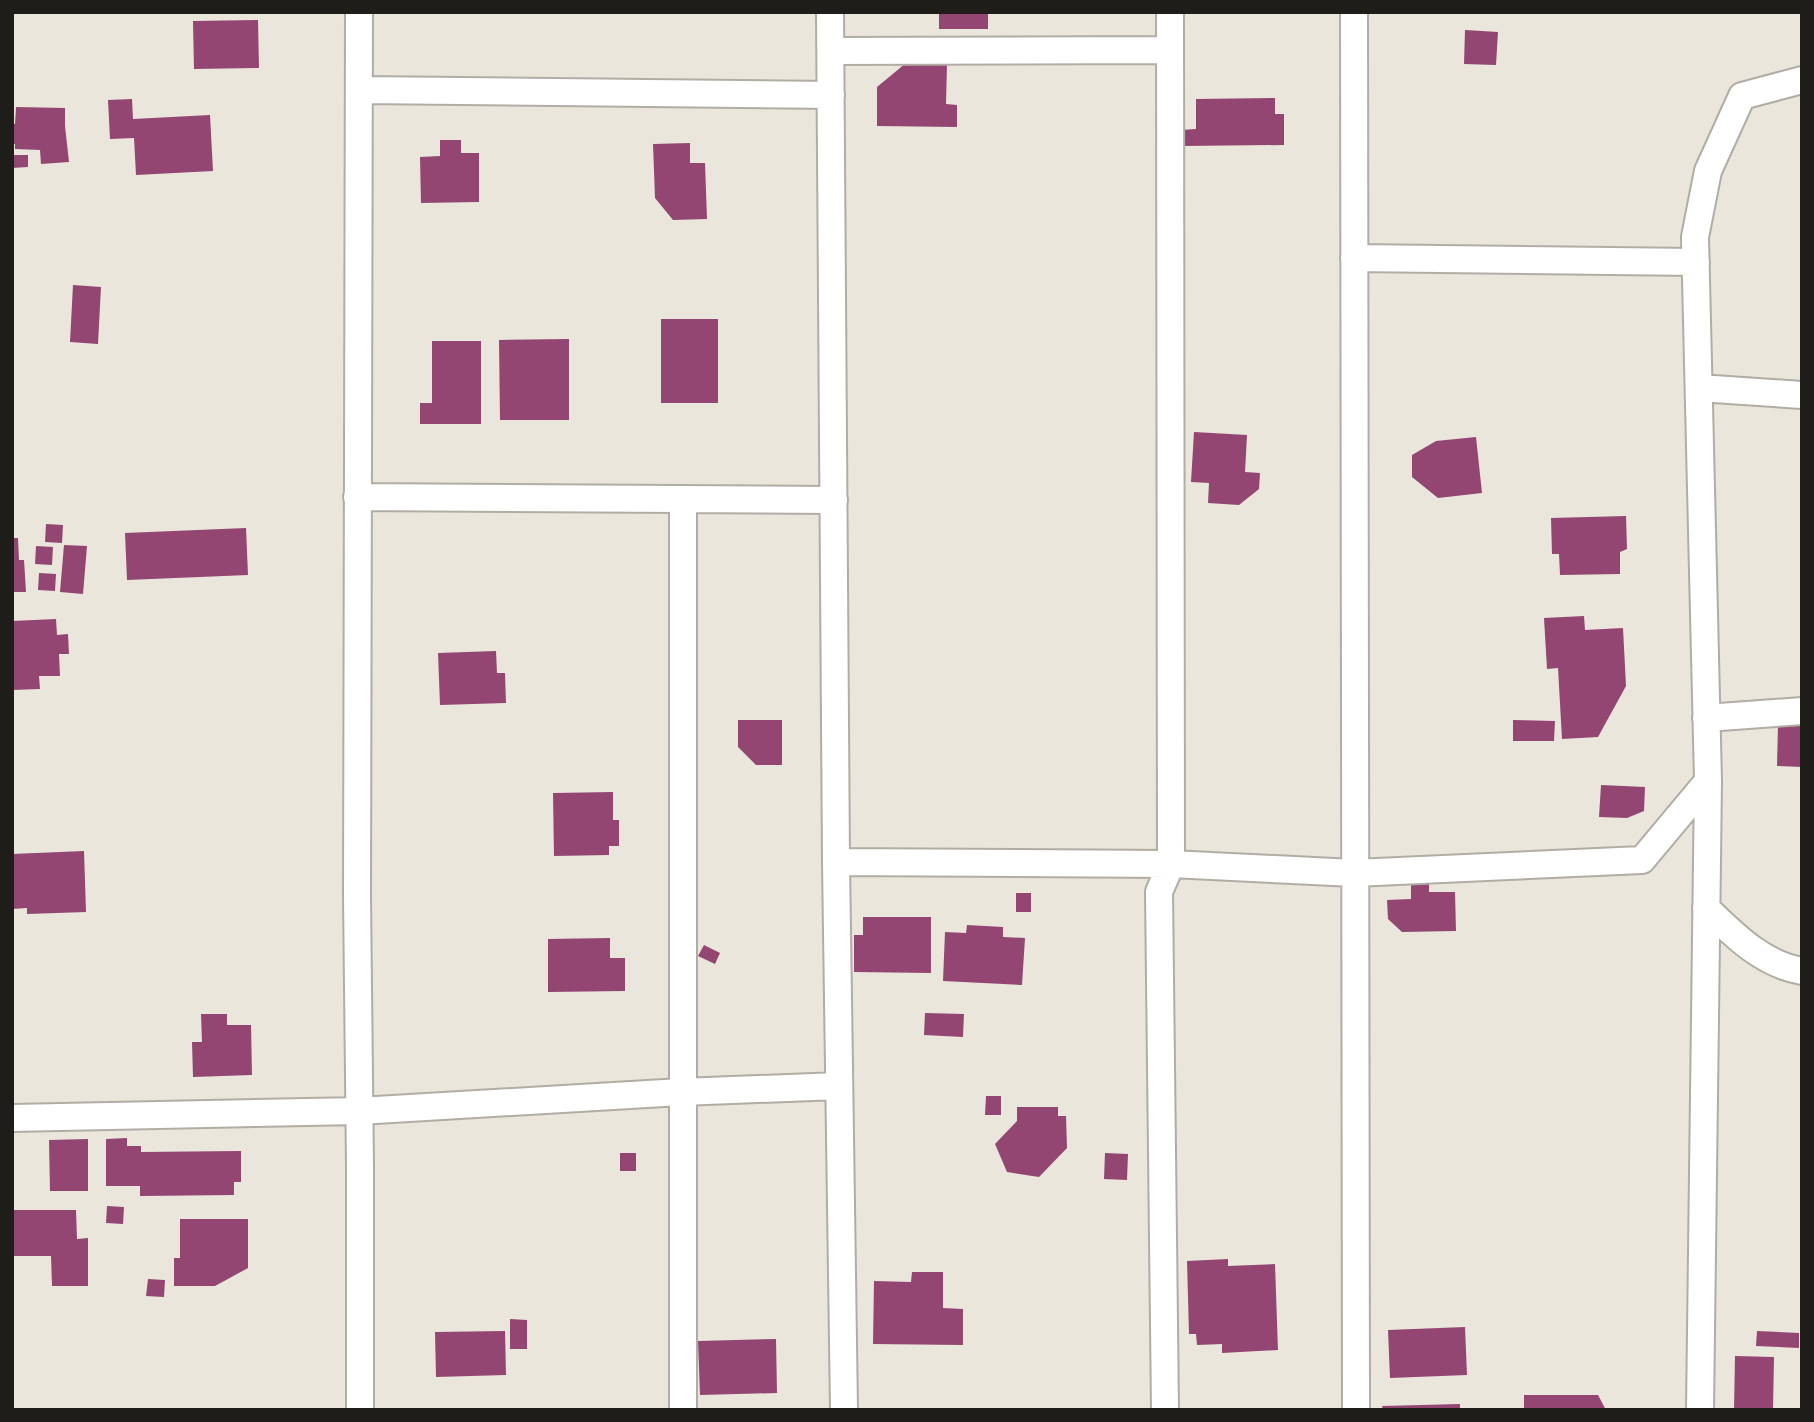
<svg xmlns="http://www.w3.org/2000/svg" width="1814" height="1422" font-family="'Noto Sans',sans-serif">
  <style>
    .building { fill: #924671 }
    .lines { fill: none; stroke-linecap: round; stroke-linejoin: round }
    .street-casing { stroke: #b2ada4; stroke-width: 30 }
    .street { stroke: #fff; stroke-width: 26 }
  </style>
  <rect width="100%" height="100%" fill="#eae6dc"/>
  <path class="building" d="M939 12H988V29H939Z
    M258 20 259 68 194 69 193 21Z
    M1465 30 1498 32 1496 65 1464 64Z
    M906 63 947 64 946 104 957 105V127L877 126V87Z
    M1275 98V114H1284V145L1182 146 1181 130 1196 129V99Z
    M132 99 133 119 210 115 213 171 136 175 134 138 110 139 108 100Z
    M16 107 65 108V126L69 162 41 164 40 150 15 149V144H12V124H15Z
    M440 140H461V153H479V202L421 203 420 157 440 156Z
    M690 143V163H705L707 219 673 220 655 198 653 144Z
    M12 155H28V167L12 168Z
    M73 285 101 287 98 344 70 342Z
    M661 319H718V403H661Z
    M569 339V420H500L499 340Z
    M432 341H481V424H420V403H432Z
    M1194 432 1247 435 1245 472 1260 473 1259 489 1239 505 1208 503 1209 483 1191 482Z
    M1476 437 1482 493 1438 498 1412 477V455L1436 441Z
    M1626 516 1627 549 1620 552V574L1560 575 1559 554H1552L1551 518Z
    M46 524 63 525 62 543 45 542Z
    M246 528 248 575 127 580 125 533Z
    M12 538H18L19 560H24L26 592H12Z
    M64 545 87 546 83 594 60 592Z
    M36 546 53 547 52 565 35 564Z
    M39 573 56 574 55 591 38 590Z
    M1584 616 1585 630 1623 628 1626 686 1598 737 1562 739 1558 668 1547 669 1544 618Z
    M56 619 57 635 68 634 69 654H59L60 676H39L40 689 12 690V621Z
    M496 651 497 673H505L506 703 440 705 438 653Z
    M738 720H782V765H756L738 747Z
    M1513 720 1555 721 1554 741H1513Z
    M1778 725 1802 726V767L1777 766Z
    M1601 785 1645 787 1644 811 1627 818 1599 817Z
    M613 792V820H619V846H609V855L554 856 553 793Z
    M84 851 86 912 27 914V908L12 909V854Z
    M1411 879H1429V892H1455L1456 931 1402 932 1388 919 1387 900 1411 899Z
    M1016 893H1031V912H1016Z
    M863 917H931V973L854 972V935H863Z
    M967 925 1003 927V937L1025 938 1022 985 943 981 945 932 966 933Z
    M610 938V958H625V991L548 992V939Z
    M704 945 720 953 715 964 698 956Z
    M925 1013 964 1014 963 1037 924 1035Z
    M201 1014H227V1025H251L252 1075 193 1077 192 1042H202Z
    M986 1096H1001V1115H985Z
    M1017 1107H1058V1116H1066L1067 1148 1039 1177 1007 1172 995 1144 1017 1121Z
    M127 1138V1146H141V1152L241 1151V1182H234V1195L140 1196V1186H106V1139Z
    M88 1139V1191H50L49 1140Z
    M620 1153H636V1171H620Z
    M1105 1153 1128 1154 1127 1180 1104 1179Z
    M107 1206 124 1207 123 1224 106 1223Z
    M12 1210H76L77 1239 88 1238V1286H52L51 1256H12Z
    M180 1219H248V1268L215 1286H174V1258H180Z
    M1228 1259V1266L1275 1264 1278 1350 1222 1353V1344L1197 1345 1196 1334H1189L1187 1261Z
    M912 1272H943V1308L963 1309V1345L873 1344 874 1281 911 1282Z
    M148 1279 165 1280 164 1297 146 1296Z
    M510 1319 527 1320V1349H510Z
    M1465 1327 1467 1375 1390 1378 1388 1330Z
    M505 1331 506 1375 436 1377 435 1332Z
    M1757 1331 1799 1333V1348L1756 1346Z
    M776 1339 777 1393 700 1395 698 1341Z
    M1735 1356 1774 1357 1773 1410H1734Z
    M1524 1395H1598L1606 1410H1524Z
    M1460 1404V1410H1383L1382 1406Z"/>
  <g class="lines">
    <defs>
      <path id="street" d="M359 12 357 896 360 1167V1410
        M830 12 836 862 844 1410
        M1354 12 1356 1410
        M831 51 1170 50
        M361 90 831 95
        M1354 258 1696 262
        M1699 388 1802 395
        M357 497 834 500
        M683 499V1410
        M1706 718 1802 711
        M836 862 1171 864 1354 873 1642 860 1708 781 1695 237 1708 171 1742 96 1802 80
        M1706 908C1734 935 1762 964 1802 971
        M12 1118 359 1111 681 1092 839 1086
        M1165 1410 1159 892 1171 864 1170 12
        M1700 1410 1708 781"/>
    </defs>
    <use href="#street" class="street-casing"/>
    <use href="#street" class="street"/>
  </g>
  <rect width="1814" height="1422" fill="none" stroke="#1f1d1a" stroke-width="28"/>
</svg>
